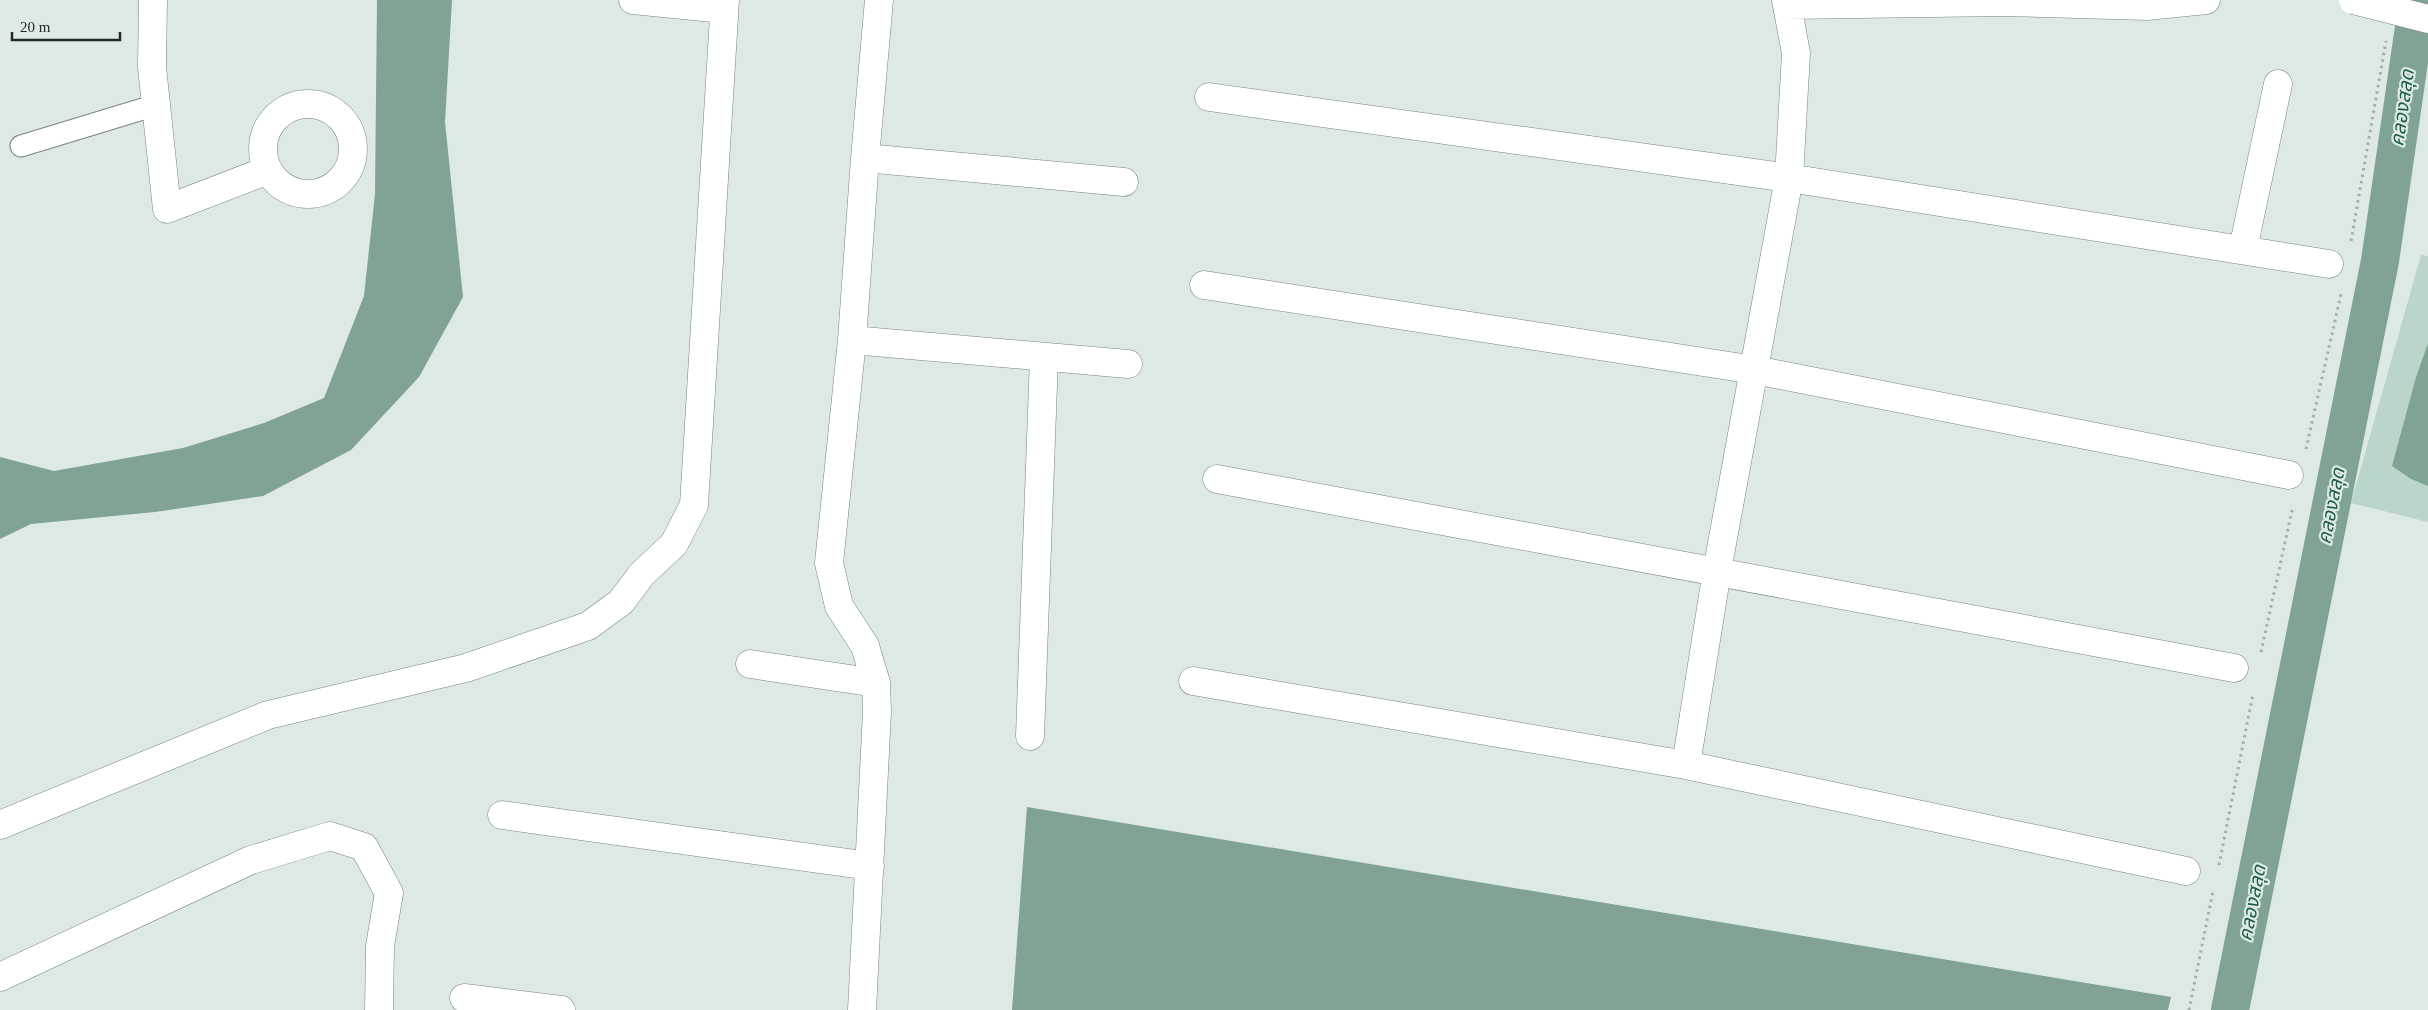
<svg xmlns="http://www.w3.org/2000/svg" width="2428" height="1010" font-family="'Times New Roman','Noto Sans Thai',serif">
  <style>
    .green { fill: #bbd5ca }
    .water { fill: #80a394 }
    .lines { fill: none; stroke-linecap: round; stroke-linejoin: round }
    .canal { stroke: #80a394; stroke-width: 38 }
    .service-casing { stroke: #7a8480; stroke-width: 23 }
    .minor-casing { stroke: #7a8480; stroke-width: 29 }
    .path { stroke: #a4aeaa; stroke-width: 3; stroke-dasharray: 2.5 4; stroke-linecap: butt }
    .service { stroke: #fff; stroke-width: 21 }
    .minor { stroke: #fff; stroke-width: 28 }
    .minor-bridge-casing { stroke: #7a8480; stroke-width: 29; stroke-linecap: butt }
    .minor-bridge { stroke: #fff; stroke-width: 28 }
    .labels { text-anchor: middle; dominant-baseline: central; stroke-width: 4.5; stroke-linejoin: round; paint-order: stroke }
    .water-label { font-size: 19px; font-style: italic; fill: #1c5d47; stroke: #dde9e4 }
  </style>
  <rect width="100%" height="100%" fill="#dde9e4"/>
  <path class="green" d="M2421 255 2428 256V343L2416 377 2393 465 2411 479 2428 486V522L2351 503Z"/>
  <path class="water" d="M377 0H452L445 122 463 297 419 377 351 450 263 496 155 512 31 524 0 539V457L54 471 183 448 264 423 324 398 364 296 375 194Z
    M2428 343V486L2411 479 2392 466 2416 377Z
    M1027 807 2171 997 2168 1010H1012Z"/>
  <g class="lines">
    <path class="canal" d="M2230 1010 2380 261 2418 0"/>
    <defs>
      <path id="service" d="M21 146 156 105"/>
      <path id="minor" d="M153 0 152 67 167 209 268 170
        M633 0 724 9
        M1787 5 2003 2 2147 6 2206 0
        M1209 97 1789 178 2329 264
        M263 149a45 45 0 1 1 90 0a45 45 0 1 1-90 0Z
        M865 158 1124 182
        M2243 249 2278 84
        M1204 285 1755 370 2289 475
        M852 340 1128 364
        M1217 479 2234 668
        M750 664 876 683
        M1193 681 1686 765 2186 871
        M1030 736 1044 358
        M1686 765 1717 571 1789 178 1796 53 1786 0
        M502 815 870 866
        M0 825 268 715 466 668 588 626 621 602 642 574 674 544 694 505 725 0
        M0 977 251 860 330 836 364 847 389 893 380 946 379 1010
        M464 998 561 1010
        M862 1010 877 712 876 683 865 646 839 606 829 563 852 340 865 158 879 0"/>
    </defs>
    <use href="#service" class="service-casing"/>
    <use href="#minor" class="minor-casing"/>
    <path class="path" d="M2351 241 2386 41
      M2306 449 2341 294
      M2261 652 2293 506
      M2219 865 2253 694
      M2189 1010 2213 891"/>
    <use href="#service" class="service"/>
    <use href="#minor" class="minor"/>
    <defs>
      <path id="minor-bridge" d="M2353 0 2428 19"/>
    </defs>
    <use href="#minor-bridge" class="minor-bridge-casing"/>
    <use href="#minor-bridge" class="minor-bridge"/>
  </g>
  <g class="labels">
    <g class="water-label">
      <text transform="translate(2402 108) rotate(-82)">คลองสลุด</text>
      <text transform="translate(2331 506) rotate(-79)">คลองสลุด</text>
      <text transform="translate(2252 903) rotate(-79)">คลองสลุด</text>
    </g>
  </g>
  <path d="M12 32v8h108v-8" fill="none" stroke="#242927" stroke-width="2.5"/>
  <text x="20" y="32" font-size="15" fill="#242927" stroke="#dde9e4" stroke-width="4" paint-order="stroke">20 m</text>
</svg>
